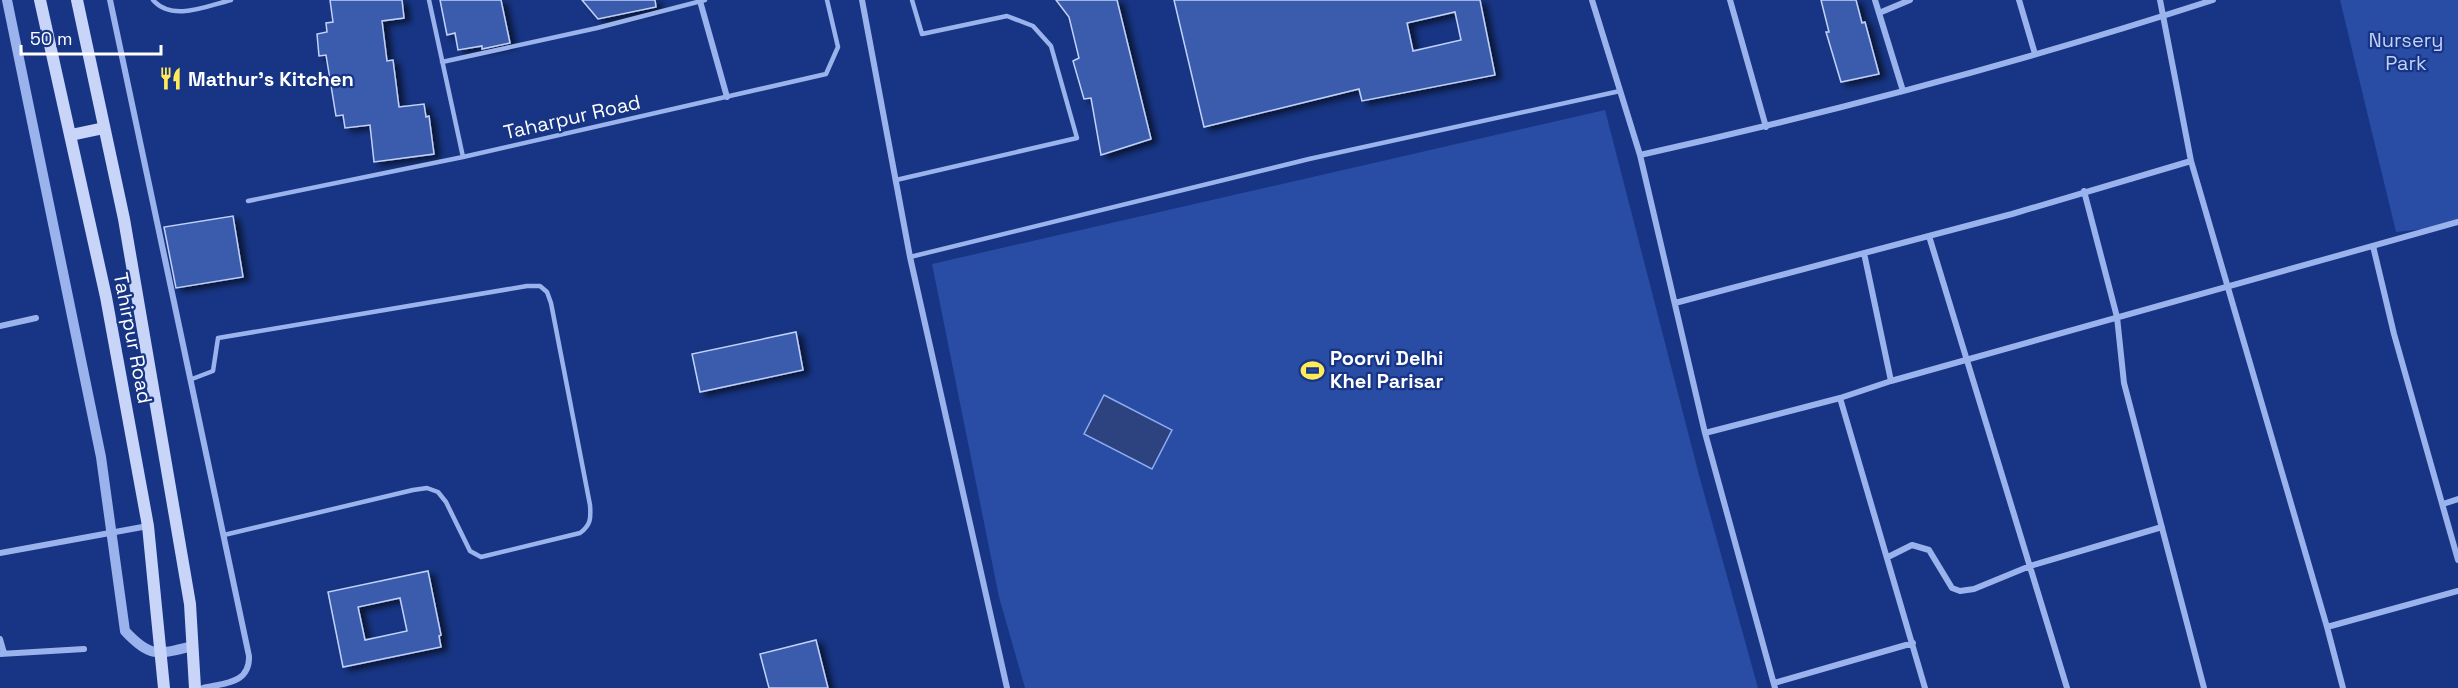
<svg xmlns="http://www.w3.org/2000/svg" width="2458" height="688" font-family="'Space Grotesk',sans-serif">
  <style>
    .green { fill: #294ca4 }
    .water { fill: #2c437f; stroke: #8dabf0; stroke-width: 1.5 }
    .building { fill: #3b5bac; stroke: #c0d1fa; stroke-width: 1.5; fill-rule: evenodd; filter: url(#shadow) }
    .lines { fill: none; stroke-linecap: round; stroke-linejoin: round }
    .service { stroke: #9bb3ed; stroke-width: 4.5 }
    .minor { stroke: #9bb3ed; stroke-width: 6 }
    .tertiary { stroke: #9bb3ed; stroke-width: 10 }
    .secondary { stroke: #c8d5f9; stroke-width: 12 }
    .labels { text-anchor: middle; dominant-baseline: central; stroke-width: 4.5; stroke-linejoin: round; paint-order: stroke }
    .park-label { font-size: 20px; fill: #c0d1fa; stroke: #173584 }
    .poi-label { font-size: 20px; font-weight: bold; fill: #fff; stroke: #173584; text-anchor: start }
    .street-label { font-size: 20px; fill: #fff; stroke: #173584 }
  </style>
  <defs>
    <filter id="shadow"><feDropShadow dx="6" dy="3.5" stdDeviation="3" flood-color="#0009"/></filter>
  </defs>
  <rect width="100%" height="100%" fill="#173584"/>
  <path class="green" d="M2340 0H2458V225L2396 232Z
    M1605 110 1699 475 1758 688H1025L999 597 932 264Z"/>
  <path class="water" d="M1104 395 1172 430 1152 469 1084 434Z"/>
  <path class="building" d="M330 0H402L404 18 382 21 387 61 393 60 399 107 424 104 426 117 429 116 434 154 374 162 370 125 345 128 343 115 336 116 326 55 319 56 317 34 327 32 326 23 333 22Z
    M440 0H501L510 43 482 49V46L458 50 455 33 447 35Z
    M582 0H655L656 7 598 19Z
    M1056 0H1117L1151 139 1101 155 1091 98 1084 99 1073 61 1079 58 1069 17Z
    M1174 0H1480L1495 75 1362 101 1359 89 1204 127ZM1455 12 1461 40 1413 51 1407 23Z
    M1821 0H1856L1862 23 1865 22 1879 74 1841 82 1826 32H1829Z
    M233 216 243 277 176 288 164 227Z
    M796 332 803 370 700 392 692 354Z
    M428 571 441 635 439 636 441 647 343 667 328 592ZM400 598 407 631 365 640 358 607Z
    M816 640 828 688H769L760 654Z"/>
  <g class="lines">
    <path class="service" d="M153 0C172 22 207 6 231 0
      M429 0 463 157
      M442 62 597 28 705 0
      M896 180 1077 138 1051 46 1033 26 1007 16 922 34 912 0
      M248 201 463 157 826 74 838 47 827 0
      M910 257 1309 159 1620 91
      M192 379 213 371 218 338 527 286H540L547 292 551 303 590 505C591 518 591 525 580 533L481 557 470 551 446 502 438 492 427 488 413 490 224 535"/>
    <path class="minor" d="M110 0 249 656C250 684 224 683 203 688
      M862 0 910 257 1007 688
      M1592 0 1640 155 1705 433 1840 398 1891 381 2458 222
      M1730 0 1766 127
      M1875 0 1903 91
      M2019 0 2035 54
      M2160 0 2191 161 2327 627 2343 688
      M700 1 727 97
      M1879 13 1910 0
      M1640 155C1833 112 2025 61 2213 0
      M2084 191 2117 317 2124 383 2204 688
      M1929 236 2067 688
      M2373 246 2394 334 2458 560
      M1864 253 1891 381
      M1675 303 2012 214 2191 161
      M0 326 36 318
      M1840 398 1925 688
      M1705 433 1775 688
      M2443 504 2458 499
      M0 553 148 526
      M1888 557 1912 545 1929 550 1952 588 1960 591 1974 589 2030 566 2162 527
      M2327 627 2458 591
      M0 639 4 653
      M0 654 84 649
      M1774 683 1913 643"/>
    <path class="tertiary" d="M7 0 101 457 125 631C151 659 158 654 193 646"/>
    <path class="secondary" d="M40 0 106 297 148 526 164 688
      M77 0 124 219 190 604 195 688
      M71 135 104 128"/>
  </g>
  <defs>
    <symbol id="restaurant-bare" viewBox="-9 -9 18 18"><path d="M-5-6h1v4h1v-4h1v4h1v-4h1v5L-1.5 .5V6h-2V.5L-5-1ZM5-6V6H3V1.5H1.5Q1.5-4 5-6Z" fill="#ffea57" stroke="#173584" stroke-width="2.5" paint-order="stroke"/></symbol>
    <symbol id="stadium-bare" viewBox="-9 -9 18 18"><path d="M0-5a6.5 5 0 1 0 0 10a6.5 5 0 1 0 0-10ZM-3.5-1.8h7v3.6h-7Z" fill="#ffea57" stroke="#173584" stroke-width="2.5" paint-order="stroke"/></symbol>
  </defs>
  <g fill-rule="evenodd">
    <use href="#restaurant-bare" x="154" y="62" width="33" height="33"/>
    <use href="#stadium-bare" x="1296" y="354" width="33" height="33"/>
  </g>
  <g class="labels">
    <g class="park-label">
      <text x="2406" y="40">Nursery<tspan x="2406" dy="23">Park</tspan></text>
    </g>
    <g class="poi-label">
      <text x="188" y="79">Mathur's Kitchen</text>
      <text x="1330" y="358">Poorvi Delhi<tspan x="1330" dy="23">Khel Parisar</tspan></text>
    </g>
    <g class="street-label">
      <text transform="translate(572 117) rotate(-13)">Taharpur Road</text>
      <text transform="translate(133 338) rotate(79)">Tahirpur Road</text>
    </g>
  </g>
  <path d="M21 45v9h140v-9" fill="none" stroke="#ffffff" stroke-width="3"/>
  <text x="30" y="45" font-size="18" fill="#ffffff" stroke="#173584" stroke-width="4.5" paint-order="stroke">50 m</text>
</svg>
